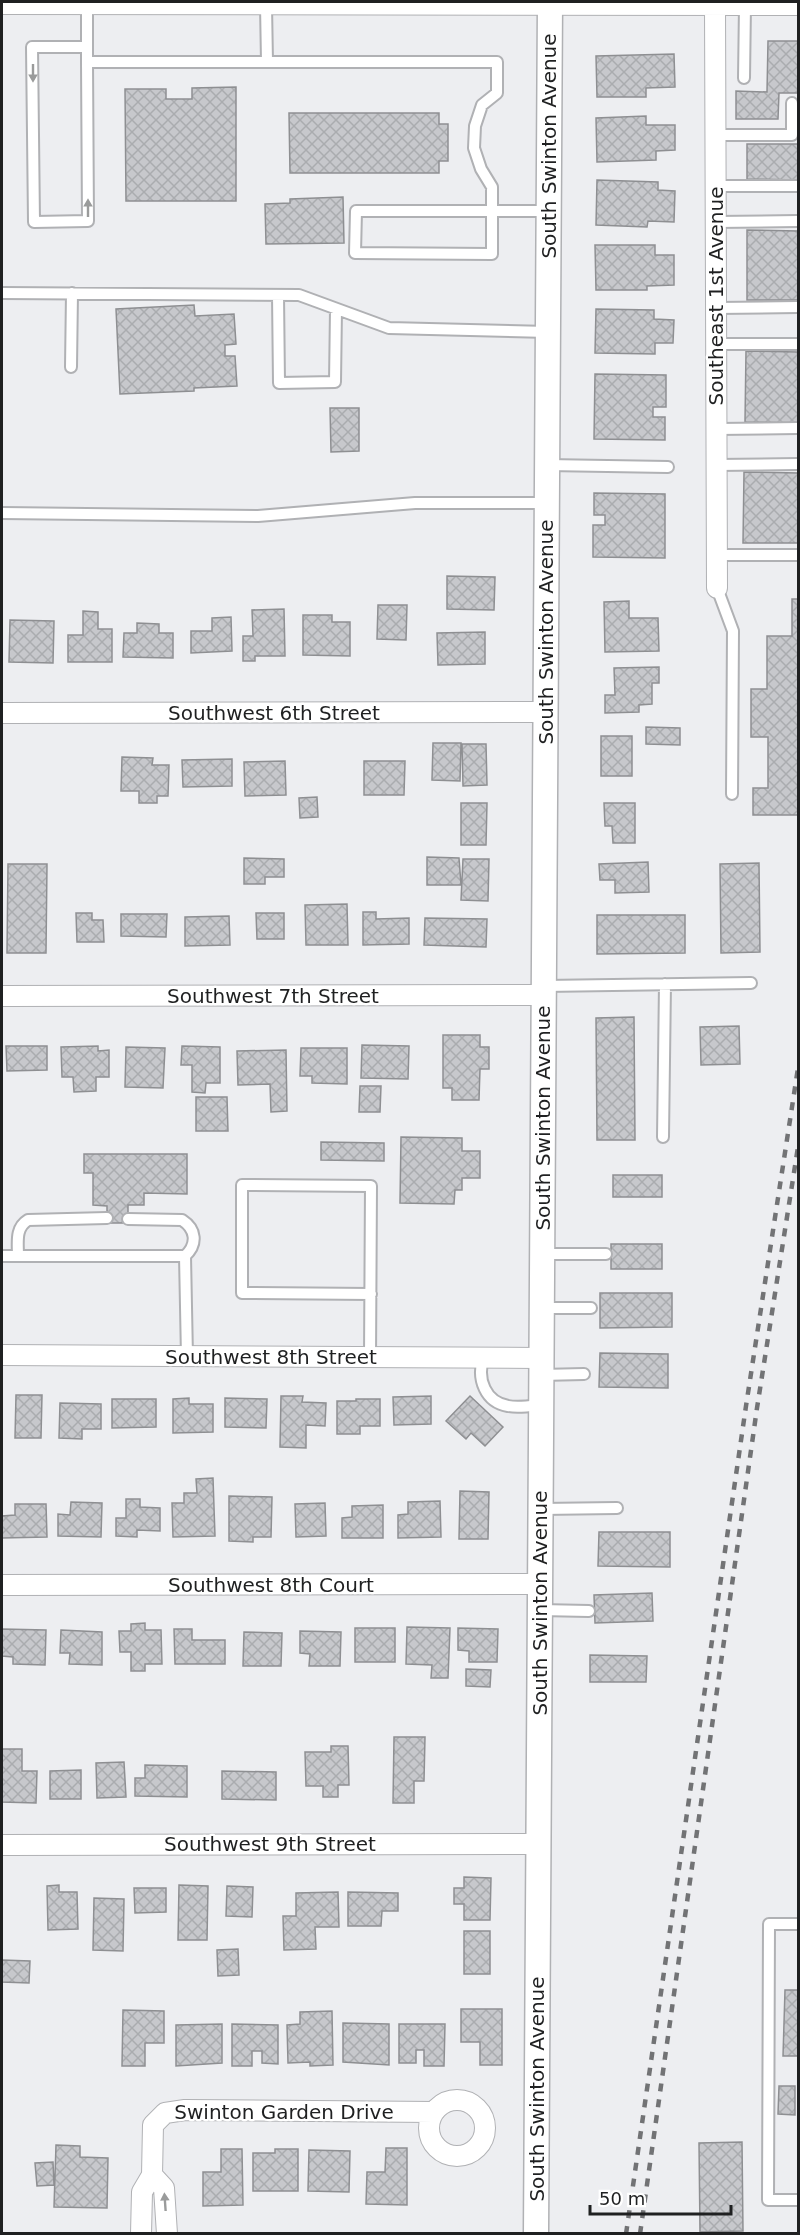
<svg xmlns="http://www.w3.org/2000/svg" width="800" height="2235" font-family="'DejaVu Sans',sans-serif">
  <style>
    .building { fill: url(#building-cross-hatch); stroke: #8e8f92; stroke-width: 1.5 }
    .lines { fill: none; stroke-linecap: round; stroke-linejoin: round }
    .service-casing { stroke: #b0b1b4; stroke-width: 14 }
    .minor-casing { stroke: #b0b1b4; stroke-width: 22 }
    .tertiary-casing { stroke: #b0b1b4; stroke-width: 27 }
    .service { stroke: #fff; stroke-width: 10 }
    .minor { stroke: #fff; stroke-width: 20 }
    .tertiary { stroke: #fff; stroke-width: 24 }
    .rail { stroke: #727375; stroke-width: 4.5; stroke-dasharray: 8 8; stroke-linecap: butt }
    .oneway { fill: #9a9b9b }
    .labels { text-anchor: middle; dominant-baseline: central; stroke-width: 4.5; stroke-linejoin: round; paint-order: stroke }
    .street-label { font-size: 20px; fill: #1f2021; stroke: #fff }
  </style>
  <defs>
    <pattern id="building-cross-hatch" width="8" height="8" patternUnits="userSpaceOnUse" patternTransform="scale(1.5)"><rect width="8" height="8" fill="#c7c8cc"/><path d="M0 0l8 8M0 8l8-8" fill="none" stroke="#aaacaf"/></pattern>
  </defs>
  <rect width="100%" height="100%" fill="#edeef1"/>
  <path class="building" d="M768 41H798V93H779L778 119H736V91L767 92Z
    M674 54 675 87 646 88V97H597L596 56Z
    M236 87V201H126L125 89H166V99H192V88Z
    M289 113H439V124H448V161H439V173H290Z
    M646 116V125H675V150L656 151V160L597 162 596 118Z
    M747 144H798V180L747 179Z
    M597 180 658 182V190L675 191 674 222 648 221 647 227 596 225Z
    M343 197 344 243 266 244 265 204 290 203V199Z
    M747 230 798 231V300H747Z
    M595 245H655V255H674V285L647 286V290H596Z
    M194 305 195 316 234 314 236 344 225 345V356H235L237 386 194 388V391L120 394 116 309Z
    M596 309 654 310V319L674 320 673 343H655V354L595 353Z
    M746 351 798 352V423L745 422Z
    M595 374 666 375V407H653V417H665V440L594 439Z
    M330 408H359V451L331 452Z
    M744 472 798 473V543H743Z
    M594 493 665 494V558L593 557V525H605V515H594Z
    M447 576 495 577 494 610 447 609Z
    M792 599H798V815H753V788H768V737H751V689H767V636H792Z
    M629 601V618H658L659 651 605 652 604 602Z
    M378 605H407L406 640 377 639Z
    M284 609 285 656H255V661H243V636H253L252 610Z
    M83 611 98 612V629H112V662H68V635H83Z
    M303 615H332V622H350V656L303 655Z
    M231 617 232 651 191 653V631H212V618Z
    M10 620 54 621 53 663 9 662Z
    M137 623 159 624V633H173V658L123 657 124 633H137Z
    M485 632V664L438 665 437 633Z
    M659 667V683H652V704L639 705V712L605 713V695H615L614 668Z
    M646 727 680 728V745L646 744Z
    M601 736H632V776H601Z
    M433 743H461L460 781 432 780Z
    M462 744H486L487 785 463 786Z
    M122 757 153 758 152 765H169L168 796H157V803H139V791H121Z
    M232 759V786L183 787 182 760Z
    M285 761 286 795 245 796 244 762Z
    M364 761H405L404 795H364Z
    M317 797 318 817 300 818 299 798Z
    M461 803H487L486 845H461Z
    M604 803H635V843H613L612 826H605Z
    M427 857 459 858 461 885H427Z
    M244 858 284 859V877H265V884H244Z
    M463 859H489L488 901 461 900Z
    M648 862 649 892 615 893V880H600L599 864Z
    M759 863 760 952 721 953 720 864Z
    M8 864H47L46 953H7Z
    M347 904 348 945H306L305 905Z
    M363 912H376V919L409 918V944L363 945Z
    M76 913H92V920H103L104 942H77Z
    M256 913H284V939H257Z
    M121 914H167L166 937 121 936Z
    M597 915H685V953L597 954Z
    M229 916 230 945 185 946V917Z
    M425 918 487 919 486 947 424 945Z
    M634 1017 635 1140H597L596 1018Z
    M739 1026 740 1064 701 1065 700 1027Z
    M443 1035H480V1047H489V1069H480L479 1100H452V1088H443Z
    M362 1045 409 1046 408 1079 361 1078Z
    M6 1046H47V1070L7 1071Z
    M98 1046V1051L109 1050V1077H96V1091L74 1092 73 1077H62L61 1047Z
    M182 1046 220 1047V1083H206L205 1093 192 1092V1065H181Z
    M126 1047 165 1048 163 1088 125 1087Z
    M301 1048H347V1084L312 1083V1076H300Z
    M286 1050 287 1111 271 1112 270 1084 238 1085 237 1051Z
    M360 1086H381L380 1112H359Z
    M196 1097H227L228 1131H196Z
    M401 1137 462 1138V1151H480V1178H462V1190H455L454 1204 400 1203Z
    M321 1142 384 1143V1161L321 1160Z
    M84 1154H187V1194L144 1193V1205H128V1223H107V1206L93 1205V1173H84Z
    M613 1175H662V1197H613Z
    M611 1244H662V1269H611Z
    M600 1293H672V1327L600 1328Z
    M600 1353 668 1354V1388L599 1387Z
    M16 1395H42L41 1438H15Z
    M281 1396H303L302 1402 326 1403 325 1426 306 1425V1448L280 1447Z
    M431 1396V1424L394 1425 393 1397Z
    M470 1396 503 1427 485 1446 471 1433 466 1439 446 1421Z
    M189 1398V1404H213V1432L173 1433V1399Z
    M225 1398 267 1399 266 1428 225 1427Z
    M112 1399H156V1427L112 1428Z
    M356 1399H380V1426H360V1434H337V1401H356Z
    M60 1403 101 1404V1429H82V1439L59 1438Z
    M213 1478 215 1536 173 1537 172 1503H184V1493H197L196 1479Z
    M460 1491 489 1492 488 1539H459Z
    M229 1496 272 1497 271 1537H253V1542L229 1541Z
    M126 1499H140V1507L160 1508V1531L137 1530V1537L116 1536V1518H126Z
    M440 1501 441 1537 398 1538V1515L408 1514V1502Z
    M71 1502 102 1503 101 1537 58 1536V1514L70 1515Z
    M325 1503 326 1536 296 1537 295 1504Z
    M15 1504H46L47 1537 2 1538V1516L15 1515Z
    M383 1505V1538H342V1518L352 1517V1506Z
    M599 1532H670V1567L598 1566Z
    M652 1593 653 1621 595 1623 594 1595Z
    M145 1623V1630H161L162 1664H145V1671H131V1652H120L119 1631H131V1624Z
    M407 1627 450 1628 448 1678H431L432 1665 406 1664Z
    M355 1628H395V1662H355Z
    M458 1628 498 1629 497 1662H469V1651L458 1650Z
    M2 1629 46 1630 45 1665 13 1664V1657L2 1656Z
    M174 1629H192V1640H225V1664H175Z
    M61 1630 102 1632V1665L69 1664 70 1653H60Z
    M300 1631 341 1632 340 1666H309L310 1654 300 1653Z
    M244 1632 282 1633 281 1666H243Z
    M590 1655 647 1656 646 1682H590Z
    M466 1669 491 1670 490 1687 466 1686Z
    M394 1737H425L424 1781H414V1803H393Z
    M331 1746H348L349 1785H338V1797H323V1786H306L305 1752H331Z
    M2 1749H22V1771H37L36 1803 2 1802Z
    M124 1762 126 1797 97 1798 96 1763Z
    M145 1765 187 1766V1797L135 1796V1778H145Z
    M81 1770V1799H50V1771Z
    M222 1771 276 1772V1800L222 1799Z
    M464 1877 491 1878 490 1920H464V1904H454V1888H464Z
    M59 1885V1892H77L78 1929 48 1930 47 1886Z
    M179 1885 208 1886 207 1940H178Z
    M227 1886 253 1887 252 1917 226 1916Z
    M134 1888H166V1912L135 1913Z
    M338 1892 339 1927H315L316 1949 284 1950 283 1916H296V1893Z
    M348 1892 398 1893V1911H382L381 1926H348Z
    M94 1898 124 1899 123 1951 93 1950Z
    M464 1931H490V1974H464Z
    M238 1949 239 1975 218 1976 217 1950Z
    M2 1960 30 1961 29 1983 2 1982Z
    M785 1990H798V2056H783Z
    M461 2009H502V2065H480V2042H461Z
    M123 2010 164 2011V2043H145V2066H122Z
    M332 2011 333 2065 310 2066V2062L288 2063 287 2025 300 2024V2012Z
    M343 2023 389 2024V2065L343 2062Z
    M222 2024V2063L176 2066V2025Z
    M232 2024 278 2025V2064L262 2063V2051H252V2066H232Z
    M399 2024H445L444 2066H424V2050H416V2063H399Z
    M779 2086H795V2115L778 2114Z
    M742 2142 743 2231 700 2232 699 2143Z
    M56 2145 80 2146V2157L108 2158 107 2208 54 2207Z
    M386 2148H407V2205L366 2204 367 2172H385Z
    M221 2149H242L243 2205 203 2206V2172H221Z
    M275 2149H298V2191H253V2153H275Z
    M309 2150 350 2151 349 2192 308 2191Z
    M53 2162 54 2185 37 2186 35 2163Z"/>
  <g class="lines">
    <defs>
      <path id="service" d="M87 4V62H497V93L482 105 475 126 474 148 481 169 492 187V254L355 253 356 211H549
        M266 5 267 62
        M87 47H32L34 222 88 221 87 62
        M744 78 745 5
        M715 135H792V103
        M715 186H798
        M715 222 798 221
        M2 293 299 295 389 328 548 332
        M278 295 279 383 335 382 336 309
        M716 308 798 307
        M716 344H798
        M71 367 72 293
        M716 429 798 428
        M547 465 668 467
        M716 465 798 464
        M2 513 258 516 415 503H547
        M716 555H798
        M717 588 733 631 732 794
        M544 986 751 983
        M663 1137 665 984
        M128 1219 182 1220C196 1229 198 1244 185 1256
        M542 1254H606
        M2 1256H185L187 1357
        M18 1256C18 1242 15 1228 28 1220L107 1218
        M542 1308H591
        M370 1358 371 1186 242 1185V1293L371 1294
        M483 1359C477 1379 485 1402 508 1406 518 1408 531 1406 541 1405
        M541 1375 584 1374
        M541 1509 617 1508
        M540 1610 589 1611
        M798 1924H769L768 2200H798"/>
      <path id="minor" d="M2 4 798 5
        M715 5 717 588
        M2 713 546 712
        M2 996 544 995
        M2 1355 541 1358
        M2 1585 540 1584
        M2 1845 538 1844
        M429 2128a28 28 0 1 1 56 0a28 28 0 1 1-56 0Z
        M152 2175 164 2188 167 2234
        M141 2234 142 2192 152 2175 153 2125 165 2113 185 2110 434 2112"/>
      <path id="tertiary" d="M536 2234 550 2"/>
    </defs>
    <use href="#service" class="service-casing"/>
    <use href="#minor" class="minor-casing"/>
    <use href="#tertiary" class="tertiary-casing"/>
    <use href="#service" class="service"/>
    <use href="#minor" class="minor"/>
    <use href="#tertiary" class="tertiary"/>
    <path class="rail" d="M626 2234 746 1406 798 1068
      M640 2234 757 1408 798 1147"/>
  </g>
  <defs><path id="oneway-solid" d="M-6-.8H1V-3.2L6.5 0L1 3.2V.8H-6Z" transform="scale(1.5)"/></defs>
  <g class="oneway">
    <use href="#oneway-solid" transform="translate(33 73) rotate(90)"/>
    <use href="#oneway-solid" transform="translate(88 208) rotate(-90)"/>
    <use href="#oneway-solid" transform="translate(165 2202) rotate(-94)"/>
  </g>
  <g class="labels">
    <g class="street-label">
      <text transform="translate(549 146) rotate(-90)">South Swinton Avenue</text>
      <text transform="translate(716 296) rotate(-90)">Southeast 1st Avenue</text>
      <text transform="translate(546 632) rotate(-90)">South Swinton Avenue</text>
      <text x="274" y="713">Southwest 6th Street</text>
      <text x="273" y="996">Southwest 7th Street</text>
      <text transform="translate(543 1118) rotate(-90)">South Swinton Avenue</text>
      <text x="271" y="1357">Southwest 8th Street</text>
      <text x="271" y="1585">Southwest 8th Court</text>
      <text transform="translate(540 1603) rotate(-90)">South Swinton Avenue</text>
      <text x="270" y="1844">Southwest 9th Street</text>
      <text transform="translate(537 2089) rotate(-90)">South Swinton Avenue</text>
      <text x="284" y="2112">Swinton Garden Drive</text>
    </g>
  </g>
  <rect width="800" height="2235" fill="none" stroke="#1f2021" stroke-width="6"/>
  <path d="M590 2205v9h141v-9" fill="none" stroke="#1f2021" stroke-width="3"/>
  <text x="599" y="2205" font-size="18" fill="#1f2021" stroke="#ffffff" stroke-width="4.5" paint-order="stroke">50 m</text>
</svg>
